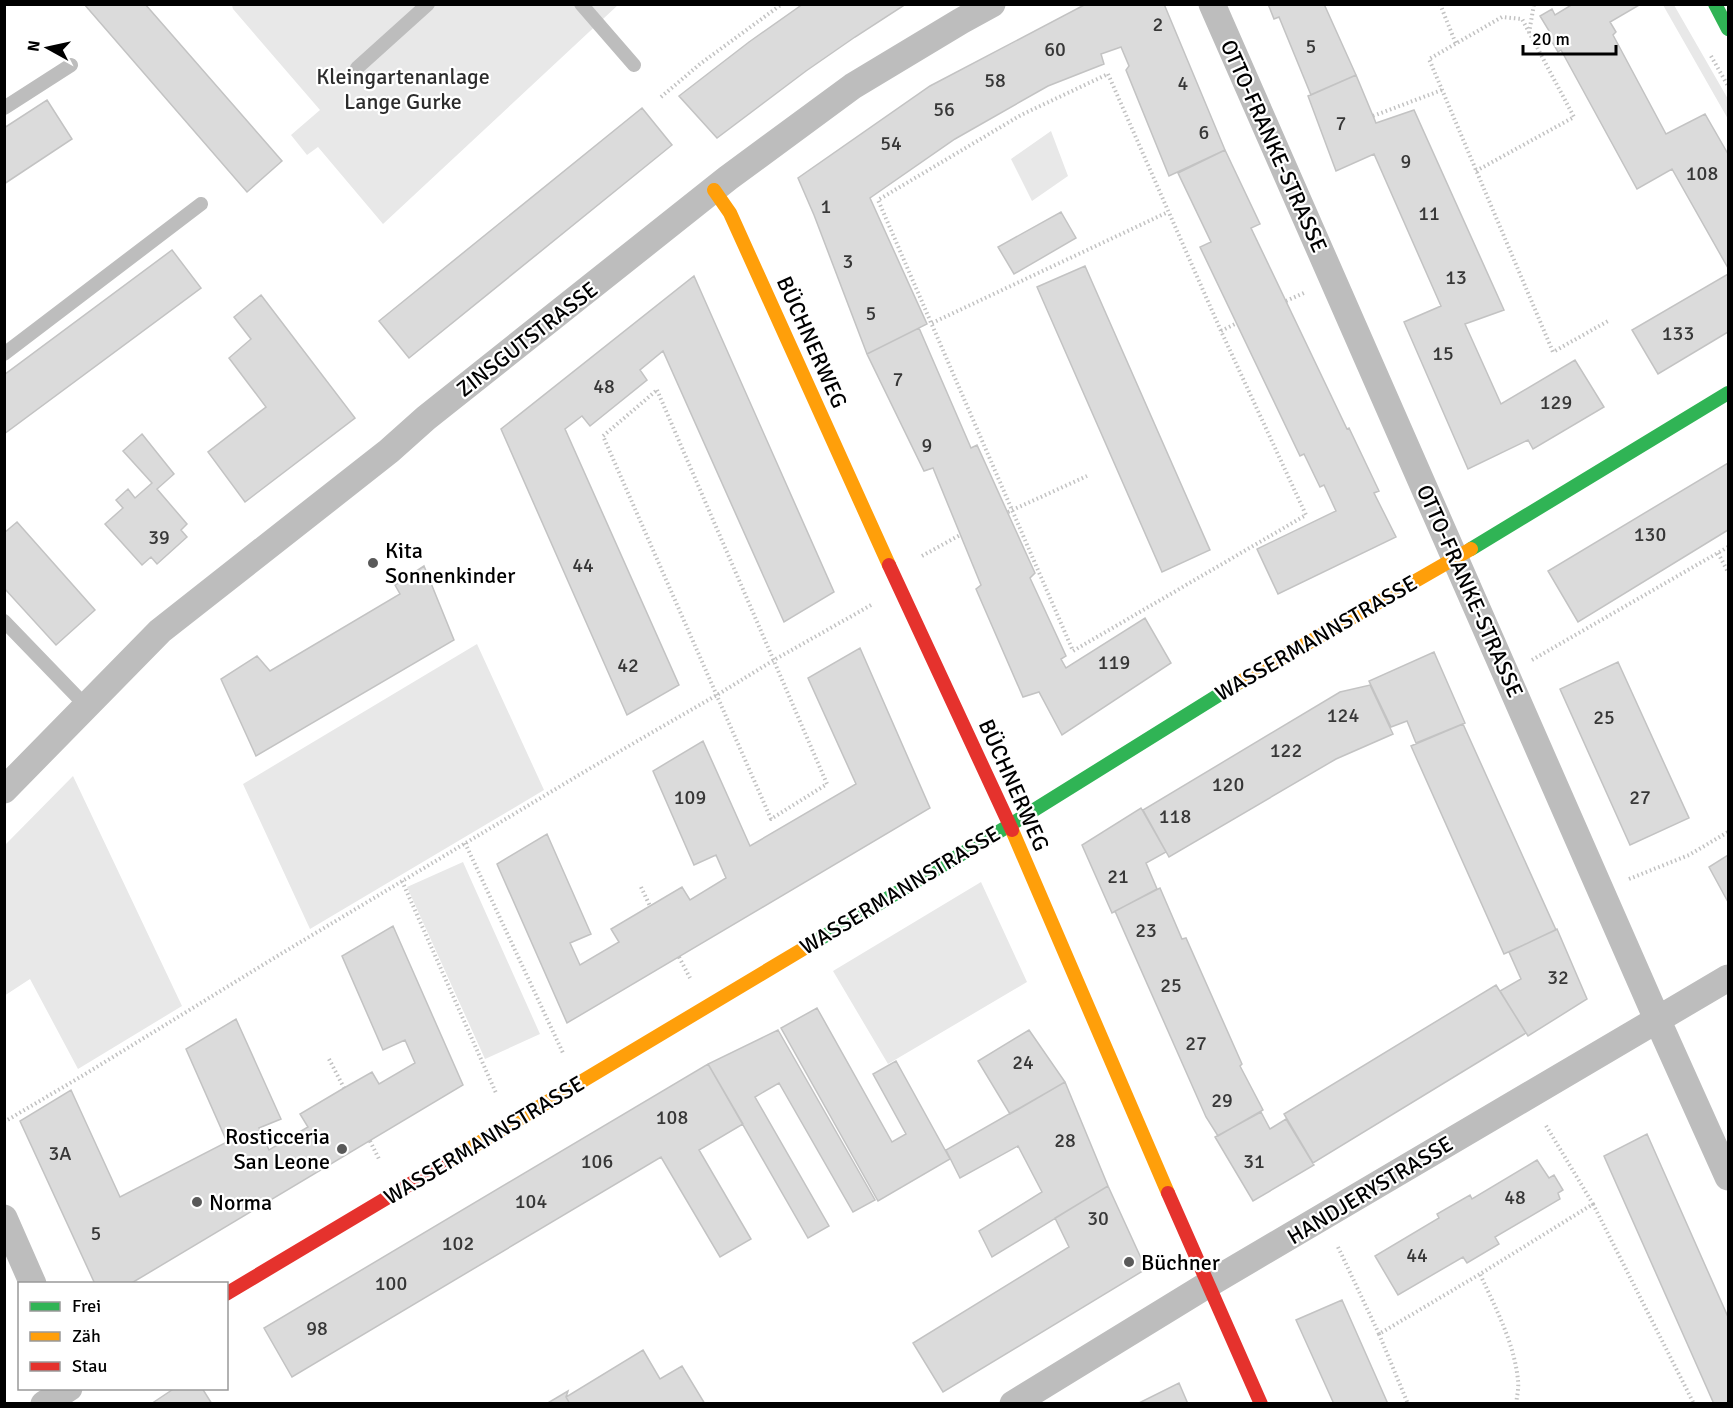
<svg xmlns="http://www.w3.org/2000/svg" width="1733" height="1408" font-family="Signika,sans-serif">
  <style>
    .green { fill: #e8e8e8 }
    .building { fill: #dbdbdb; stroke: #c3c3c3; stroke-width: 1.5 }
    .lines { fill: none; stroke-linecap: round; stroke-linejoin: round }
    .path { stroke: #c2c2c2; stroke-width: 4; stroke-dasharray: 1.5 3; stroke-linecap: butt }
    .lane { stroke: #bdbdbd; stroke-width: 14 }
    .street { stroke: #bdbdbd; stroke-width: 27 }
    .fast { stroke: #30b455; stroke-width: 14 }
    .slow { stroke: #ff9f0a; stroke-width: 14 }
    .jam { stroke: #e5322d; stroke-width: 14 }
    .poi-dot { fill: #595959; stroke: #fff; stroke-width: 2 }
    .labels { text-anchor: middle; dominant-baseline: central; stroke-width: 4.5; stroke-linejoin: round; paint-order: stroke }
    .number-label { font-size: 20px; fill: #373737 }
    .park-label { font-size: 22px; fill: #2c2c2c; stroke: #fff }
    .street-label { font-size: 22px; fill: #000; stroke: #fff }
    .poi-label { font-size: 22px; fill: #000; stroke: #fff; text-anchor: start }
  </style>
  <rect width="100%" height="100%" fill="#fff"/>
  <path class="green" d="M232 5H618L383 224 318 147 307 155 291 135 320 110 233 9Z
    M1663 5H1674L1728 99V119Z
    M1051 131 1068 176 1032 201 1011 159Z
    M477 644 544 790 310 929 243 784Z
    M73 776 182 1006 78 1069 30 979 4 996 5 845Z
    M463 862 540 1034 485 1059 407 887Z
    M981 882 1027 982 888 1064 833 971Z"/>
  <path class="building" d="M84 4H145L282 161 247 192Z
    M803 4H906L855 37 806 71 717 138 679 96 749 42Z
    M1086 4H1164L1225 150 1169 176 1126 70 1129 66 1121 47 1101 54 1104 64 1048 86 955 139 870 198 927 324 867 354 814 215 798 178 930 86Z
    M1268 4H1324L1356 75 1311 95 1279 17 1274 19Z
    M1573 4H1641L1610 22 1616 32 1613 35 1666 134 1705 114 1728 154V268L1672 169 1637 189 1561 50 1558 52 1548 35 1551 34 1540 16 1552 9 1555 15Z
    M1356 75 1376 123 1414 110 1504 310 1465 324 1501 404 1575 360 1604 407 1533 449 1528 440 1468 469 1404 322 1441 306 1374 154 1336 171 1308 96Z
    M47 100 72 139 4 184V128Z
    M642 108 672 145 409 358 379 321Z
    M1225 150 1260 224 1251 228 1347 429 1349 428 1379 491 1374 493 1396 537 1278 594 1257 549 1336 511 1324 485 1320 487 1304 454 1300 456 1200 247 1211 242 1178 173Z
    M1061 212 1076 238 1014 274 998 247Z
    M172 250 201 288 4 434V375Z
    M1085 266 1210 550 1162 572 1037 287Z
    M1728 274V332L1658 374 1632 330Z
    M694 276 834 592 784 622 663 351 640 370 647 380 590 426 582 416 565 429 679 685 627 715 501 429Z
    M261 295 355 418 245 502 208 452 266 407 229 358 251 339 234 317Z
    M919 328 971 448 977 445 1035 573 1030 578 1066 656 1061 659 1066 668 1145 618 1171 663 1062 735 1039 692 1023 697 976 589 981 585 933 468 924 471 867 354Z
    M142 434 174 474 157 489 187 524 181 530 187 537 157 564 151 557 142 565 105 524 123 508 116 500 128 489 135 498 152 483 123 451Z
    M1728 463V530L1578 622 1548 571Z
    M17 522 95 610 56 645 4 588V533Z
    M424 566 454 640 256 756 221 679 257 656 270 671 400 594 395 585Z
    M860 648 930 808 567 1023 497 864 547 834 591 934 570 943 580 965 619 942 611 929 650 906 682 887 690 900 726 878 716 855 694 865 653 771 703 741 750 846 856 784 808 678Z
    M1434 652 1465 723 1416 743 1407 721 1391 727 1369 681Z
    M1618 662 1689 818 1630 845 1560 689Z
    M1370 685 1393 734 1336 759 1169 857 1143 810 1340 692Z
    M1463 724 1556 930 1504 954 1411 746Z
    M1141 808 1166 852 1146 863 1157 889 1112 913 1082 845Z
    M1728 855V902L1709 867Z
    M1160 888 1182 939 1186 938 1242 1064 1240 1066 1263 1110 1218 1136 1206 1117 1115 911Z
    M393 926 463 1085 130 1284H95L20 1121 71 1090 120 1197 227 1142 186 1049 236 1019 281 1119 259 1128 269 1150 308 1127 300 1114 344 1088 372 1072 379 1084 415 1063 405 1040 383 1050 342 956Z
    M1557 929 1587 999 1528 1036 1500 991 1521 979 1509 952Z
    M1496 985 1526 1033 1313 1163 1284 1114Z
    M817 1008 892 1142 906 1134 873 1074 896 1061 950 1159 878 1201 781 1028Z
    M778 1030 875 1200 853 1212 779 1083 755 1097 829 1226 808 1238 708 1064Z
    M1029 1030 1065 1082 1010 1114 978 1061Z
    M708 1064 743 1124 699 1150 751 1239 720 1257 661 1157 292 1377 264 1328Z
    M1065 1082 1108 1186 992 1257 979 1231 1042 1192 1018 1146 960 1178 946 1150Z
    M1261 1112 1270 1129 1286 1119 1314 1165 1253 1201 1215 1137Z
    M1647 1134 1728 1317V1404H1714L1604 1156Z
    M1537 1160 1549 1178 1554 1175 1563 1190 1558 1193 1560 1199 1495 1237 1499 1244 1467 1263 1463 1257 1398 1295 1375 1256 1439 1218 1437 1214 1470 1195 1472 1199Z
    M1108 1186 1146 1269 943 1392 913 1343 1069 1247 1055 1218Z
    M1342 1300 1388 1404H1334L1296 1320Z
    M643 1350 660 1379 682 1366 705 1404H570L566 1397Z
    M1179 1383 1188 1404H1137Z
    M175 1388H202L212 1404H151Z
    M568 1391 566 1397 570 1404H546Z"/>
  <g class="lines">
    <path class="path" d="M1440 4 1456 44
      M1529 33 1534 4
      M1711 56 1728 86
      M1108 74 1221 331 1306 515 1073 651 878 200 1021 115Z
      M661 97 700 64 782 4
      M1373 116 1442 90
      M1476 171 1574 117 1522 19 1502 17 1429 59 1553 352 1608 321
      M1286 301 1306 292
      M932 323 1168 212
      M1221 331 1237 323
      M657 390 827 784 771 819 603 436Z
      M1008 512 1087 476
      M1718 553 1728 572
      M922 556 960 535
      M1532 660 1728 547
      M465 843 563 1053
      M1629 879 1689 855 1728 832
      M402 881 496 1093
      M641 887 650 906
      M679 957 690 978
      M329 1059 344 1088
      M4 1122 82 1076 279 955 589 769 717 695 774 660 873 604
      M370 1141 380 1161
      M1593 1204 1694 1404
      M1338 1247 1379 1334 1480 1274
      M1379 1334 1408 1404
      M1516 1404C1517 1396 1519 1388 1518 1380 1514 1342 1495 1307 1480 1274L1593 1204 1545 1124"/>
    <path class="lane" d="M581 4 634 65
      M357 68 428 4
      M4 108 71 65
      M4 354 201 204
      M4 621 86 706"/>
    <path class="street" d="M1212 4 1657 1019 1728 1177
      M4 790 160 631 389 451 426 418 728 178 853 86 961 21 992 4
      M4 1218 33 1284
      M44 1404 69 1388
      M1013 1404 1207 1285 1728 978"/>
    <path class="fast" d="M1715 4 1728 29
      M1471 549 1728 393
      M808 946 1010 825 1238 683"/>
    <path class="slow" d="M714 190 730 213 889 565
      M1238 683 1471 549
      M1012 830 1168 1193
      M442 1165 808 946"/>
    <path class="jam" d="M889 565 1012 830
      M1168 1193 1261 1404
      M226 1294 442 1165"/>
  </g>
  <g class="poi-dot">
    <circle cx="373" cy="563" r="6"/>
    <circle cx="342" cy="1149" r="6"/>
    <circle cx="197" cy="1202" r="6"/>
    <circle cx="1129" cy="1262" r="6"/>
  </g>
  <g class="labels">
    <g class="number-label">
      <text x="1158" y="24">2</text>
      <text x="1311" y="46">5</text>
      <text x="1055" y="49">60</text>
      <text x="995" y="80">58</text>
      <text x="1183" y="83">4</text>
      <text x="944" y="109">56</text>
      <text x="1341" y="123">7</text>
      <text x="1204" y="132">6</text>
      <text x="891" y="143">54</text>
      <text x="1406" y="161">9</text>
      <text x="1702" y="173">108</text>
      <text x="826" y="206">1</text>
      <text x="1429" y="213">11</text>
      <text x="848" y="261">3</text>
      <text x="1456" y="277">13</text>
      <text x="871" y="313">5</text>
      <text x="1678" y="333">133</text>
      <text x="1443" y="353">15</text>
      <text x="898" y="379">7</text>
      <text x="604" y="386">48</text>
      <text x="1556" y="402">129</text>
      <text x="927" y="445">9</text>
      <text x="1650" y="534">130</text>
      <text x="159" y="537">39</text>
      <text x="583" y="565">44</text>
      <text x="1114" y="662">119</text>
      <text x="628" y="665">42</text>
      <text x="1343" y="715">124</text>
      <text x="1604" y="717">25</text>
      <text x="1286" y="750">122</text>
      <text x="1228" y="784">120</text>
      <text x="690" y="797">109</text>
      <text x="1640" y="797">27</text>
      <text x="1175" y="816">118</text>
      <text x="1118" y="876">21</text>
      <text x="1146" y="930">23</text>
      <text x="1558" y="977">32</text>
      <text x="1171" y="985">25</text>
      <text x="1196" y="1043">27</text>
      <text x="1023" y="1062">24</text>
      <text x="1222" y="1100">29</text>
      <text x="672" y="1117">108</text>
      <text x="1065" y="1140">28</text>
      <text x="60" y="1153">3A</text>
      <text x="597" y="1161">106</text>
      <text x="1254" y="1161">31</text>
      <text x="1515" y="1197">48</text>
      <text x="531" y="1201">104</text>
      <text x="1098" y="1218">30</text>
      <text x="96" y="1233">5</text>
      <text x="458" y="1243">102</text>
      <text x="1417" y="1255">44</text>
      <text x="391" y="1283">100</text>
      <text x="317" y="1328">98</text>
    </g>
    <g class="park-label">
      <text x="403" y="76">Kleingartenanlage<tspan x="403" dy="25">Lange Gurke</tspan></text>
    </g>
    <g class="street-label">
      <text transform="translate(1274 146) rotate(66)">OTTO-FRANKE-STRASSE</text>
      <text transform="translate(527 339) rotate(-38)">ZINSGUTSTRASSE</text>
      <text transform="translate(812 342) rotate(66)">BÜCHNERWEG</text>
      <text transform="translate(1470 591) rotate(66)">OTTO-FRANKE-STRASSE</text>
      <text transform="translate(1316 638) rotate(-30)">WASSERMANNSTRASSE</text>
      <text transform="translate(1014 785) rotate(66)">BÜCHNERWEG</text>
      <text transform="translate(900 890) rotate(-31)">WASSERMANNSTRASSE</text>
      <text transform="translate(484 1140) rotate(-31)">WASSERMANNSTRASSE</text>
      <text transform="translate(1370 1190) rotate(-31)">HANDJERYSTRASSE</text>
    </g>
    <g class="poi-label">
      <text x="385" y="550">Kita<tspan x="385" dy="25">Sonnenkinder</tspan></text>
      <text x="330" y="1136" text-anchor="end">Rosticceria<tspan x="330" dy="25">San Leone</tspan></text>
      <text x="209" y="1202">Norma</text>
      <text x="1141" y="1262">Büchner</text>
    </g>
  </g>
  <rect width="1733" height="1408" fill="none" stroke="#000000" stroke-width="12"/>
  <rect x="18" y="1282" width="210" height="108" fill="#ffffff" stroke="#999999" stroke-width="1.5"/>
  <rect x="30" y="1302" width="30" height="9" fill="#30b455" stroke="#999999" stroke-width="1.5"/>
  <text x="72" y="1312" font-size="18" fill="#000000">Frei</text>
  <rect x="30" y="1332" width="30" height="9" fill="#ff9f0a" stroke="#999999" stroke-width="1.5"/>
  <text x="72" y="1342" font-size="18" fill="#000000">Zäh</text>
  <rect x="30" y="1362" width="30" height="9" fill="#e5322d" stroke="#999999" stroke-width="1.5"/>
  <text x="72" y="1372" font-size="18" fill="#000000">Stau</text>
  <g transform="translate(48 48) rotate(278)" stroke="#ffffff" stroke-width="4.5" paint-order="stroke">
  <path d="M0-4.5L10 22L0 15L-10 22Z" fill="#000000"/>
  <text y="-9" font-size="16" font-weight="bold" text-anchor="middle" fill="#000000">N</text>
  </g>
  <path d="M1523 45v9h93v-9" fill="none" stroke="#000000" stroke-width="3"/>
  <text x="1532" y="45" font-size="18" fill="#000000" stroke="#ffffff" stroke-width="4.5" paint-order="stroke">20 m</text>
</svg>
